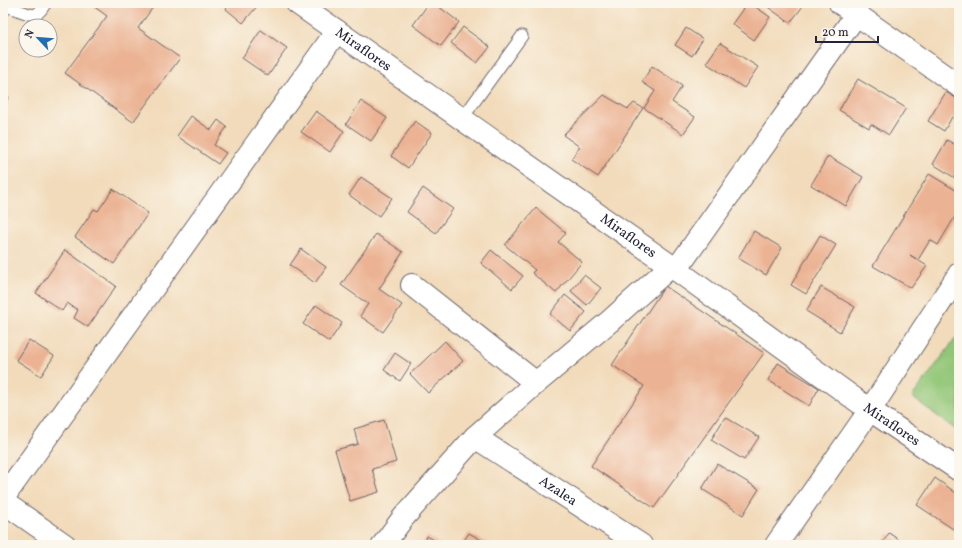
<svg xmlns="http://www.w3.org/2000/svg" width="962" height="548" font-family="Vollkorn,serif">
  <style>
    .green { fill: #92c677; stroke: #5a7459 }
    .building { fill: #ebb293 }
    .lines { fill: none; stroke-linecap: round; stroke-linejoin: round }
    .lane-casing { stroke: #6b6368; stroke-width: 13 }
    .street-casing { stroke: #6b6368; stroke-width: 24 }
    .secondary-casing { stroke: #6b6368; stroke-width: 24 }
    .lane { stroke: #fff; stroke-width: 11 }
    .street { stroke: #fff; stroke-width: 22 }
    .secondary { stroke: #fff; stroke-width: 22 }
    .labels { text-anchor: middle; dominant-baseline: central; stroke-width: 3; stroke-linejoin: round; paint-order: stroke }
    .street-label { font-size: 14px; fill: #22223b; stroke: #fbf7ec }
  </style>
  <rect width="100%" height="100%" fill="#fbf7ec"/>
  <filter id="ink" filterUnits="userSpaceOnUse"><feTurbulence type="fractalNoise" baseFrequency=".025" numOctaves="2"/><feDisplacementMap in="SourceGraphic" scale="8" xChannelSelector="R" yChannelSelector="G"/><feConvolveMatrix kernelMatrix="1 2 1 2 8 2 1 2 1" color-interpolation-filters="sRGB"/></filter>
  <filter id="wash" filterUnits="userSpaceOnUse"><feTurbulence type="fractalNoise" baseFrequency=".012" numOctaves="4" result="noise"/><feDisplacementMap in="SourceGraphic" scale="16" xChannelSelector="R" yChannelSelector="G"/><feGaussianBlur stdDeviation="0.9" result="paint"/><feColorMatrix in="noise" values="0 0 0 0 0 0 0 0 0 0 0 0 0 0 0 0 0 1.4 0 .05"/><feComposite in="paint" operator="in"/></filter>
  <g filter="url(#wash)">
    <rect width="100%" height="100%" fill="#f2dbbb"/>
    <path class="green" d="M959 334V432L912 397Z"/>
    <g id="blocks">
      <path class="building" d="M89 3H156L138 28 180 58 133 122 65 73 107 16Z
        M230 3H258L259 4 243 23 226 9Z
        M429 3H434L459 22 441 46 413 25Z
        M747 3H750L770 17 754 40 732 24Z
        M766 3H799L803 6 790 23 765 5Z
        M463 27 490 47 477 63 451 43Z
        M686 28 703 39 692 56 675 45Z
        M261 30 287 48 268 76 242 58Z
        M720 43 758 67 744 88 706 63Z
        M652 66 682 86 672 102 695 117 683 134 644 108 655 91 642 82Z
        M858 79 906 108 889 135 871 124 869 128 839 110Z
        M946 92 959 100V122L952 117 944 131 928 121Z
        M3 94 9 97 3 107Z
        M604 95 628 109 634 103 643 108 598 177 571 159 580 147 563 135Z
        M361 101 387 118 371 141 346 124Z
        M316 111 344 131 330 152 301 132Z
        M191 116 211 130 218 120 227 127 214 145 226 153 218 164 177 136Z
        M415 121 432 133 408 168 391 156Z
        M947 140 959 147V171L955 178 933 164Z
        M828 156 863 177 846 206 811 185Z
        M929 174 959 192V210L938 245 930 240 918 260 910 255 927 266 911 288 873 266Z
        M361 177 392 198 379 216 349 195Z
        M423 188 453 209 436 233 407 212Z
        M113 189 148 213 114 264 75 237 94 209 98 211Z
        M536 208 566 233 558 242 582 262 556 293 532 273 535 270 505 245Z
        M754 231 782 248 766 275 738 258Z
        M376 234 403 252 379 289 402 305 383 332 360 316 368 304 341 285Z
        M820 235 836 245 806 294 791 285Z
        M301 249 326 267 315 283 290 265Z
        M65 250 116 286 88 327 74 318 78 310 67 303 62 311 36 293Z
        M491 250 523 276 512 289 481 263Z
        M584 275 601 288 587 305 571 291Z
        M665 286 764 353 654 508 591 466 644 386 612 365Z
        M821 287 855 307 840 332 806 311Z
        M565 295 586 312 570 331 550 314Z
        M316 305 342 323 329 342 303 324Z
        M29 340 54 356 41 376 16 360Z
        M445 341 463 361 428 393 410 374Z
        M395 353 411 364 400 381 384 370Z
        M778 363 819 388 809 406 768 380Z
        M725 417 759 437 744 460 711 440Z
        M384 420 396 462 372 469 379 492 350 501 335 450 358 444 354 429Z
        M717 464 759 489 743 515 702 489Z
        M935 478 959 495V533L917 505Z
        M469 533 490 545H461Z
        M889 533 906 545H881Z
        M427 536 442 545H422Z"/>
    </g>
  </g>
  <g filter="url(#ink)">
    <use href="#blocks" fill-opacity="0" stroke="#6b6368" stroke-width="1"/>
    <g class="lines">
      <defs>
        <path id="lane" d="M3 5 29 14 36 15 41 10 46 3
          M462 119 522 36"/>
        <g id="street">
          <path id="s1" d="M297 3 671 266 870 410 959 470"/>
          <path d="M840 3 959 86"/>
          <path d="M676 270 856 15"/>
          <path d="M412 285 536 383"/>
          <path id="s2" d="M475 437 641 545"/>
          <path d="M3 498 337 31"/>
          <path d="M383 545 403 518 475 437 536 383 610 321 671 266"/>
          <path d="M776 545 870 410 959 274"/>
        </g>
        <path id="secondary" d="M3 502 65 545"/>
      </defs>
      <use href="#lane" class="lane-casing"/>
      <use href="#street" class="street-casing"/>
      <use href="#secondary" class="secondary-casing"/>
      <use href="#lane" class="lane"/>
      <use href="#street" class="street"/>
      <use href="#secondary" class="secondary"/>
    </g>
  </g>
  <g class="labels">
    <g class="street-label">
      <text stroke="none"><textPath href="#s1" startOffset="81">Miraflores</textPath></text>
      <text stroke="none"><textPath href="#s1" startOffset="405">Miraflores</textPath></text>
      <text stroke="none"><textPath href="#s1" startOffset="729">Miraflores</textPath></text>
      <text stroke="none"><textPath href="#s2" startOffset="99">Azalea</textPath></text>
    </g>
  </g>
  <rect width="962" height="548" fill="none" stroke="#fbf7ec" stroke-width="16"/>
  <g transform="translate(38 38) rotate(296)"><circle r="19" fill="#fbf7ec" stroke="#a4a2a5"/>
  <path d="M0-3L7 15L0 10L-7 15Z" fill="#1f6fb2"/>
  <text y="-6" font-size="11" font-weight="bold" text-anchor="middle" fill="#22223b">N</text>
  </g>
  <path d="M816 36v6h62v-6" fill="none" stroke="#22223b" stroke-width="2"/>
  <text x="822" y="36" font-size="12" fill="#22223b" stroke="#fbf7ec" stroke-width="3" paint-order="stroke">20 m</text>
</svg>
